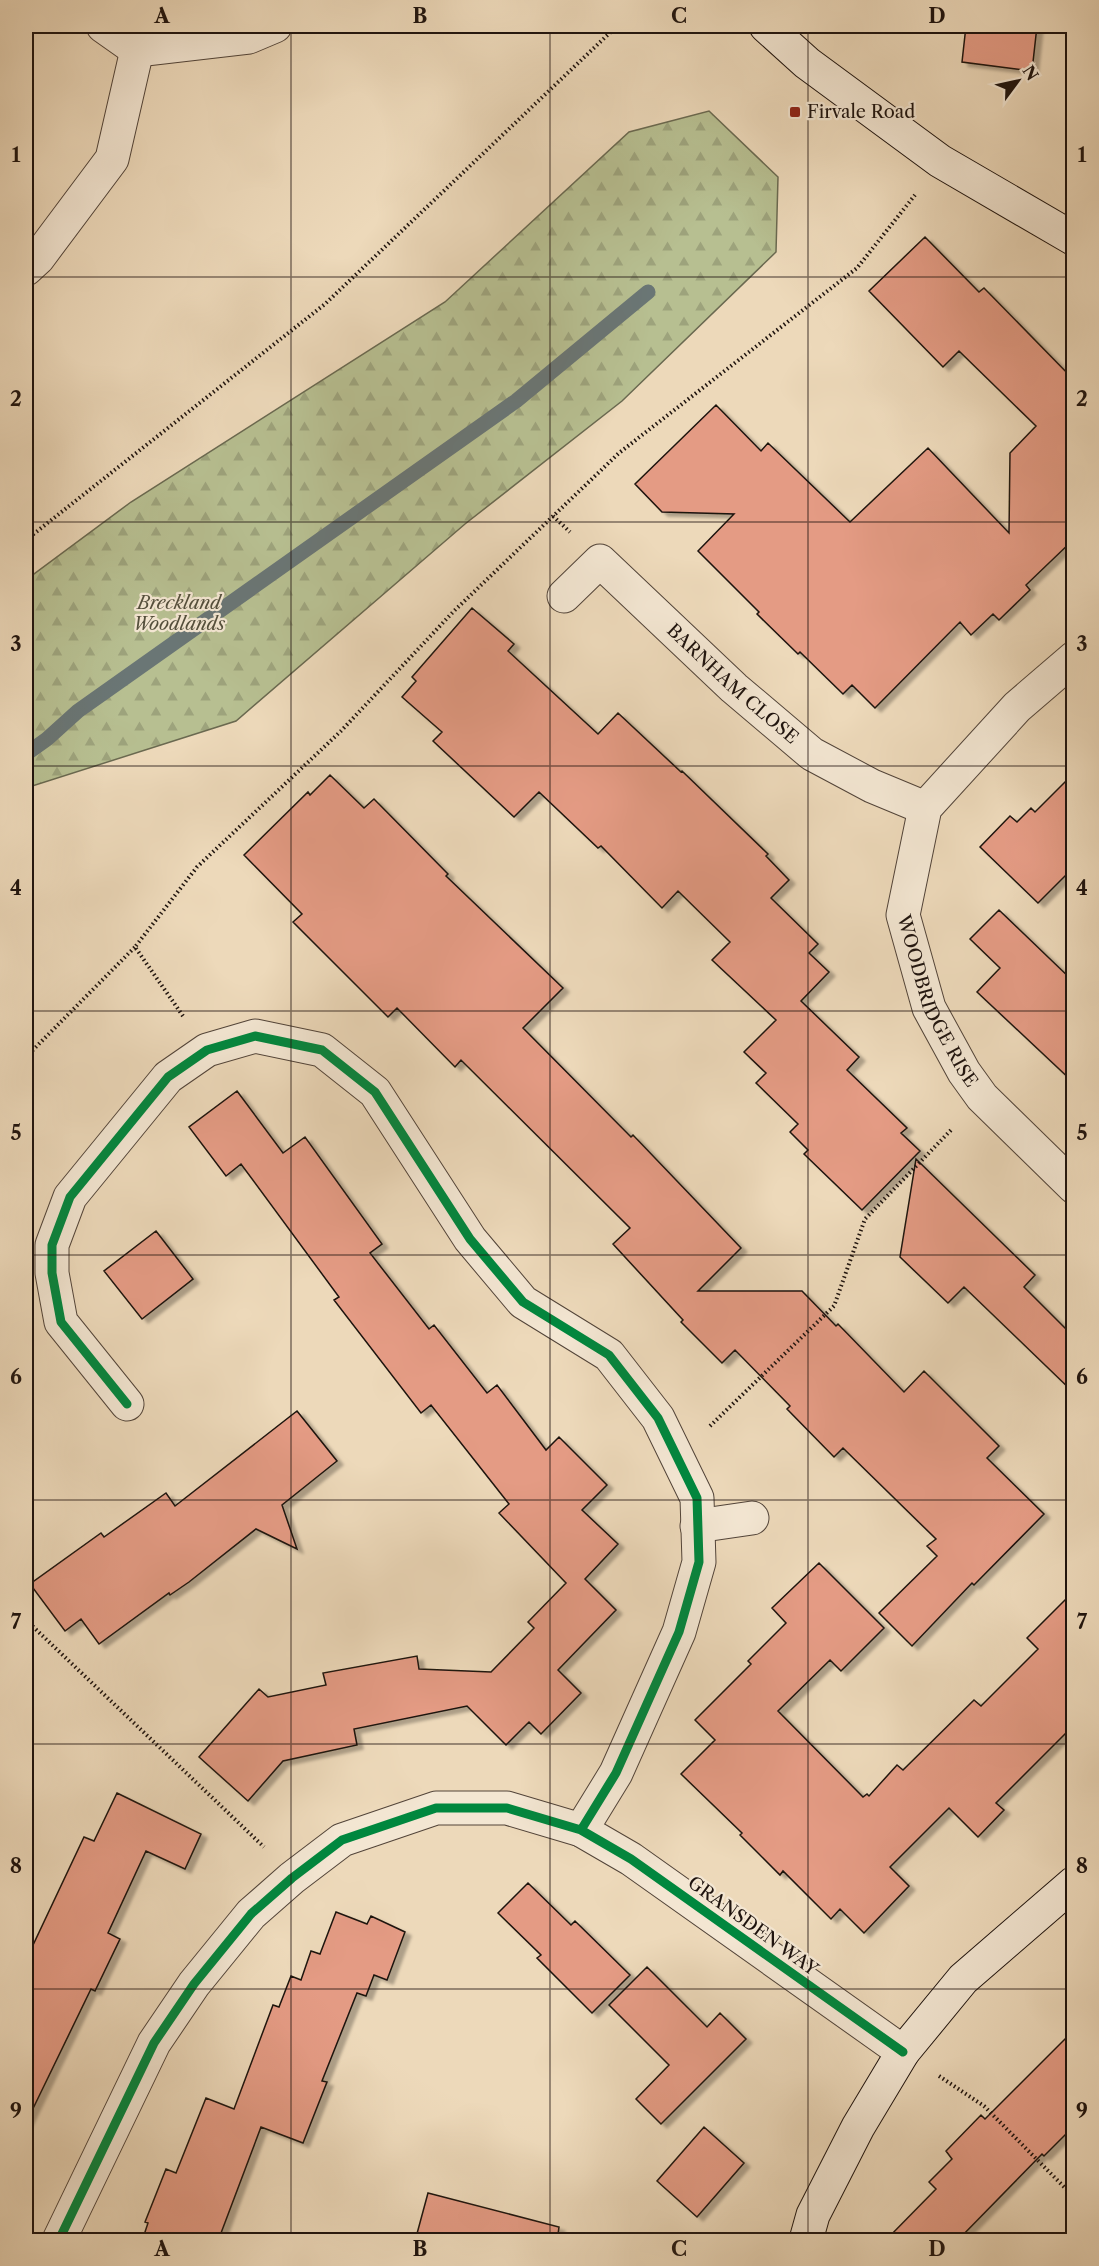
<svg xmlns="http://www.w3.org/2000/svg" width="1099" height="2266" font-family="'Libre Caslon Text',serif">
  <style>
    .forest { fill: url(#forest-firs); stroke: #6a6950; stroke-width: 1.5 }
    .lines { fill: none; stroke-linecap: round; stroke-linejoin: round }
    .stream { stroke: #6a7675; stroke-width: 15 }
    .building { fill: #e49b84; stroke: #1e130e; stroke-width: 1.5; filter: url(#shadow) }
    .street-casing { stroke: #524439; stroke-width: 35 }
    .secondary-casing { stroke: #1e130e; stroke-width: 35 }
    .path { stroke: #1e130e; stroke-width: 4; stroke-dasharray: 1.5 3; stroke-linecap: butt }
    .street { stroke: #f3e6d2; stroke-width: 33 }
    .secondary { stroke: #f3e6d2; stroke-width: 33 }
    .cycleway-casing { stroke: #f3e6d2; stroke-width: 13 }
    .cycleway { stroke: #00873e; stroke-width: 9 }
    .grid { fill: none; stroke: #1e130e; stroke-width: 1.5; stroke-opacity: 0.55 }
    .poi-dot { fill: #8f2418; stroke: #f3e6d2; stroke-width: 2 }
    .labels { text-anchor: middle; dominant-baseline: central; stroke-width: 4.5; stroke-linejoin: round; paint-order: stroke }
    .poi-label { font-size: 18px; fill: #1e130e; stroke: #f3e6d2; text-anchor: start }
    .park-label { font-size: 18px; font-style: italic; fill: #544f3c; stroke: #f3e6d2 }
    .street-label { font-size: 18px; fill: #1e130e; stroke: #f3e6d2 }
    .neatline { fill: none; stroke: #1e130e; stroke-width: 2 }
    .grid-label { font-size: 20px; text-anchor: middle; font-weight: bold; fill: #1e130e }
  </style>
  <defs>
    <pattern id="forest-firs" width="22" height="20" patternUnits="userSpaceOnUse" patternTransform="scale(1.5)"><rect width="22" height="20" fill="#b7bf91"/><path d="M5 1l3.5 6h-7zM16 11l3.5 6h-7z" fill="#9da37c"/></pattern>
    <filter id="shadow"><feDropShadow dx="6" dy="4" stdDeviation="1.5" flood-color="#0004"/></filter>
  </defs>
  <rect width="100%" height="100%" fill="#edd9ba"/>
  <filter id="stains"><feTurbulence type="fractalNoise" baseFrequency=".00333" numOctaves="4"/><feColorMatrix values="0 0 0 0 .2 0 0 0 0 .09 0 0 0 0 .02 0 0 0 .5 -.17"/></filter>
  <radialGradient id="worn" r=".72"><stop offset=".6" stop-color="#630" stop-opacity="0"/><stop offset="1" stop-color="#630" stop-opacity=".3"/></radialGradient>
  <path class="forest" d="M709 111 778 177 776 252 622 401 465 524 236 721 26 788V580L131 502 445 302 629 132Z"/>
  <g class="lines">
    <path class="stream" d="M26 754 47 739 78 711 516 401 648 292"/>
  </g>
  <path class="building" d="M966 26H1037L1032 71 962 62Z
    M925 237 979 292 984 288 1074 380V539L1026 585 1030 590 999 620 993 614 971 635 960 622 875 708 852 685 843 694 800 652 798 654 757 614 759 612 698 551 734 514 662 512 635 484 716 405 761 451 768 443 850 522 928 448 1009 533 1010 453 1036 426 959 351 943 367 869 291Z
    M472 608 514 644 508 651 598 734 618 713 681 772 682 771 768 854 766 856 789 880 771 898 818 944 809 953 829 972 801 1001 859 1057 847 1070 907 1128 901 1133 920 1151 862 1210 804 1154 808 1150 790 1132 798 1124 756 1083 766 1073 744 1052 776 1020 712 960 730 942 678 891 662 908 601 846 598 848 539 792 514 817 433 741 442 732 402 697 416 681 412 677Z
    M1074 773V867L1038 903 980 847 1010 816 1017 822 1031 808 1035 812Z
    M330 775 364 808 374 799 448 874 446 876 563 988 523 1028 631 1137 633 1135 741 1248 698 1291H802L836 1326 838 1324 904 1392 924 1371 999 1446 987 1458 1044 1514 974 1585 972 1583 912 1646 879 1613 937 1556 927 1546 936 1539 843 1448 834 1457 787 1409 790 1406 735 1350 722 1363 681 1322 683 1320 613 1244 630 1228 461 1060 455 1067 397 1008 388 1017 293 922 302 914 244 855 308 792 310 795Z
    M999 910 1074 982V1083L977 992 1000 968 970 939Z
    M237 1091 283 1153 305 1137 382 1244 370 1253 429 1329 434 1325 487 1393 497 1385 546 1450 559 1437 607 1485 582 1510 618 1544 585 1579 616 1610 558 1670 581 1693 541 1734 529 1722 506 1745 467 1706 354 1729 357 1745 283 1761 248 1801 199 1757 259 1689 268 1697 326 1685 323 1673 417 1656 419 1669 491 1672 534 1628 528 1622 566 1583 499 1513 509 1504 431 1405 421 1413 334 1300 339 1297 241 1164 226 1176 189 1127Z
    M916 1159 1035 1275 1024 1287 1074 1337V1393L964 1287 948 1303 900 1257Z
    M156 1231 193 1279 142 1319 104 1271Z
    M297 1411 337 1461 282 1505 297 1549 256 1529 189 1582 170 1595 169 1593 99 1644 81 1619 65 1631 30 1584 101 1533 104 1537 166 1493 175 1506Z
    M819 1563 884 1628 841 1671 830 1660 778 1711 863 1797 867 1794 869 1796 897 1765 903 1770 974 1700 981 1706 1038 1649 1027 1638 1074 1591V1725L996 1803 1004 1810 978 1837 949 1808 890 1867 909 1886 864 1933 840 1909 831 1919 783 1871 780 1875 740 1835 742 1833 681 1774 715 1740 695 1720 751 1664 748 1661 786 1623 772 1608Z
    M117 1793 201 1834 185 1869 146 1851 108 1933 120 1939 95 1991 91 1989 26 2123V1960L84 1837 94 1841Z
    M528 1883 571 1925 575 1921 630 1975 592 2013 537 1958 541 1955 498 1913Z
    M336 1912 367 1924 371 1916 405 1932 387 1980 374 1975 366 1996 357 1993 322 2081 327 2082 303 2143 261 2127 218 2241H142L148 2223 145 2222 166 2169 176 2173 206 2098 234 2109 273 2005 279 2007 291 1976 301 1980 311 1951 320 1954Z
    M647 1967 707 2027 720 2013 746 2039 661 2124 636 2099 669 2065 609 2005Z
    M1074 2030V2126L1044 2156 1042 2154 957 2241H885L936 2189 929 2182 952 2159 946 2151 981 2115 985 2119Z
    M704 2127 744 2163 697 2217 657 2181Z
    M428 2193 559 2227 557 2241H415Z"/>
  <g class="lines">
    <defs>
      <g id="street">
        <path d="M103 26 137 50 249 37 275 26"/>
        <path d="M26 269 38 258 112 159 137 50"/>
        <path id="s1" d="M564 596 600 561 734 688 812 754 872 786 925 808"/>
        <path id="s2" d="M1074 658 1017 707 925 808 903 915 929 1008 964 1072 982 1097 1074 1187"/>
        <path d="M127 1404 61 1322 52 1273V1245L70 1197 168 1077 207 1050 255 1036 322 1050 375 1092 470 1239 523 1302 609 1355 658 1418 697 1498 699 1562 679 1632 616 1773 581 1830"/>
        <path d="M697 1526 752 1518"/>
        <path d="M59 2240 154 2043 194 1984 251 1914 292 1878 342 1840 436 1808H507L581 1830 631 1859 903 2052"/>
      </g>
      <path id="secondary" d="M766 26 807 63 940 161 1074 239
        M806 2240 813 2215 858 2127 903 2052 963 1979 1074 1883"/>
    </defs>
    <use href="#street" class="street-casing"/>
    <use href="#secondary" class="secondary-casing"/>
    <path class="path" d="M553 516 570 532
      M26 540 325 304 617 26
      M183 1016 135 947 197 867 341 731 454 611 619 453 857 268 915 195
      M26 1057 135 947
      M710 1426 834 1306 865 1219 953 1128
      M26 1620 264 1847
      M939 2076 984 2106 1074 2197"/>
    <use href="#street" class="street"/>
    <use href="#secondary" class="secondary"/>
    <defs>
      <path id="cycleway" d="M127 1404 61 1322 52 1273V1245L70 1197 168 1077 207 1050 255 1036 322 1050 375 1092 470 1239 523 1302 609 1355 658 1418 697 1498 699 1562 679 1632 616 1773 581 1830
        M59 2240 154 2043 194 1984 251 1914 292 1878 342 1840 436 1808H507L581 1830 631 1859 903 2052"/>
    </defs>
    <use href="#cycleway" class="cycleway-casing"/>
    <use href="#cycleway" class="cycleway"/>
  </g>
  <path class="grid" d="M291 26V2240M550 26V2240M808 26V2240M26 277H1074M26 522H1074M26 766H1074M26 1011H1074M26 1255H1074M26 1500H1074M26 1744H1074M26 1989H1074"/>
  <rect class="poi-dot" x="789" y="106" width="12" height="12" rx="3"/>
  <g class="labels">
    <g class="poi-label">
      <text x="807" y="112">Firvale Road</text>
    </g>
    <g class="park-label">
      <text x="179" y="603">Breckland<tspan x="179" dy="21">Woodlands</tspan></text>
    </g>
    <g class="street-label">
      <text stroke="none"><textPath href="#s1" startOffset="231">BARNHAM CLOSE</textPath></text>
      <text stroke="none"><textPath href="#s2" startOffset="414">WOODBRIDGE RISE</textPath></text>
      <text transform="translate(753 1926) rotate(36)">GRANSDEN WAY</text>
    </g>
  </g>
  <rect width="1099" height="2266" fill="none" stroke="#edd9ba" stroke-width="66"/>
  <g transform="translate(1018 81) rotate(57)" stroke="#f3e6d2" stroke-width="4.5" paint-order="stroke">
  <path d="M0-4.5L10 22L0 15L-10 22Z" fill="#1e130e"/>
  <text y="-9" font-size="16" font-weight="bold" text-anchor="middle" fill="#1e130e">N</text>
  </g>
  <rect x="33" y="33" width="1033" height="2200" class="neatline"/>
  <g class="grid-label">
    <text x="162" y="23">A</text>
    <text x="420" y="23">B</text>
    <text x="679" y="23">C</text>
    <text x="937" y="23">D</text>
    <text x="16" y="162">1</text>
    <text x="1082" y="162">1</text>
    <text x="16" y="406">2</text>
    <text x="1082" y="406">2</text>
    <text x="16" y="651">3</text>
    <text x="1082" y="651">3</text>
    <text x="16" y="895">4</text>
    <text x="1082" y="895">4</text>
    <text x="16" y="1140">5</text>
    <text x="1082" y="1140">5</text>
    <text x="16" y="1384">6</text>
    <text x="1082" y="1384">6</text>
    <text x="16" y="1629">7</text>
    <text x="1082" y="1629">7</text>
    <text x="16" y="1873">8</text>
    <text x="1082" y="1873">8</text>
    <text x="16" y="2118">9</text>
    <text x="1082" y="2118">9</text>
    <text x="162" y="2256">A</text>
    <text x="420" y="2256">B</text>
    <text x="679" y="2256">C</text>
    <text x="937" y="2256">D</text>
  </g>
  <rect width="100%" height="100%" filter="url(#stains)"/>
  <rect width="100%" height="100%" fill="url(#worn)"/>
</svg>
